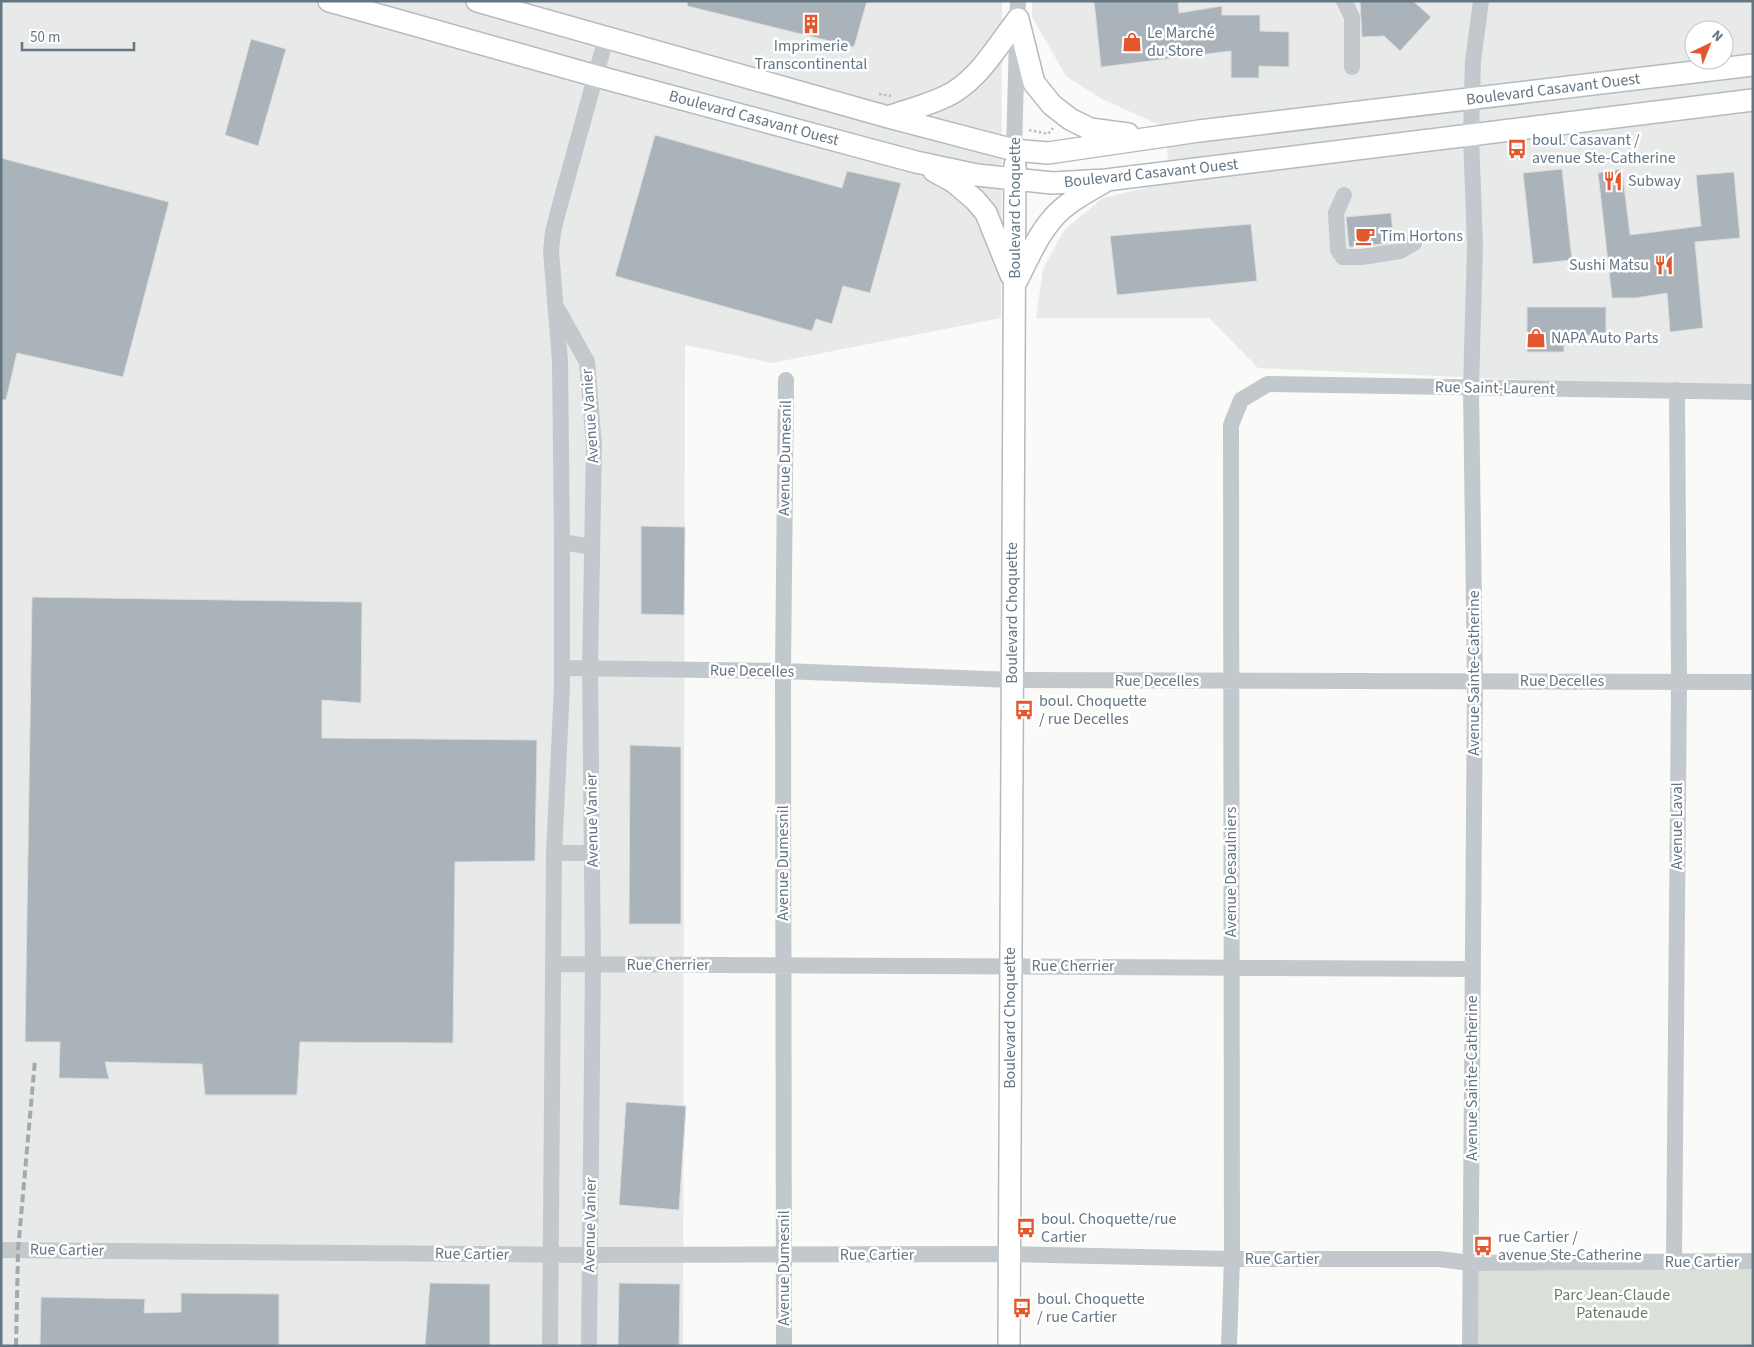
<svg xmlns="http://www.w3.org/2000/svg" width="1754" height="1347" font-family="'Source Sans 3',sans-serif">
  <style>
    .built { fill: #e8e9e9; fill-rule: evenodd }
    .green { fill: #dadfd7 }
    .building { fill: #aab3b9; stroke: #dcdcda }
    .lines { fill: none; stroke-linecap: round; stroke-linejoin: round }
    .major-casing { stroke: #b5babe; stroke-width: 24 }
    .path { stroke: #bbbfc2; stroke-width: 2.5; stroke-dasharray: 2.5 2.5; stroke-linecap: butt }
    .minor { stroke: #c3c8cc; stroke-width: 16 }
    .major { stroke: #fff; stroke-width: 21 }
    .rail { stroke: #a2aab0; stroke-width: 4; stroke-dasharray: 8 4; stroke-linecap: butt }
    .labels { text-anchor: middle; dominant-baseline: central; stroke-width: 5; stroke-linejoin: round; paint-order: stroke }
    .poi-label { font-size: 16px; fill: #657683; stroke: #fff; text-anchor: start }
    .street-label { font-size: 16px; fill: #657683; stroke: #fff }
    .park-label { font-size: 16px; fill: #687a64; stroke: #fff }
  </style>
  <rect width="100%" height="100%" fill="#fafaf8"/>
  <path class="built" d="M1 1H1002L1001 318 772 363 685 345 683 1346H1Z
    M1032 1H1753V390L1258 368 1209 318H1036L1043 269 1064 230 1103 198 1171 182 1164 127 1102 99 1066 76 1032 17ZM1694 30H1724V60H1694Z"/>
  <path class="green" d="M1753 1261V1346H1471L1470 1263Z"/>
  <path class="building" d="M688 1H867L854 47 687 6Z
    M1094 1H1178L1179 13 1222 6V15H1260V31L1289 32V67L1259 66V78H1231V51L1101 67Z
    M1360 1H1413L1431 17 1400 51 1384 36 1362 37Z
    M251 39 286 49 258 146 225 135Z
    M655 135 842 188 847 171 901 183 870 293 843 286 832 324 816 319 812 331 615 276Z
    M1 158 169 202 123 377 17 353 6 400H1Z
    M1562 169 1572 260 1533 264 1523 173Z
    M1622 169 1630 235 1701 226 1696 175 1734 172 1740 238 1695 242 1703 328 1670 332 1667 293 1635 298H1612L1598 173Z
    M1391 213 1394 242 1361 247H1349L1346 217Z
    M1251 224 1257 281 1117 295 1110 236Z
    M1527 307H1606V335H1564V352H1527Z
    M641 526 685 527 684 615 641 614Z
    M32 597 362 602 361 703 322 700V738L537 740 535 861 455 862 453 1043 300 1042 297 1095H205L202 1064 105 1062 109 1079 59 1078 60 1042H25Z
    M630 745 681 747V924H629Z
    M626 1102 686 1106 679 1210 619 1205Z
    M430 1283 490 1284V1346H425Z
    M619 1283 680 1284 679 1346H618Z
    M181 1293 279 1294V1346H40L41 1297 145 1299 144 1313 181 1312Z"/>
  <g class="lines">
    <defs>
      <path id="major" d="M329 1 596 76 916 162 977 175 1052 183 1106 180 1753 100
        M477 1 888 117 1014 150 1048 153 1199 131 1753 65
        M1018 19 1034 83 1052 105 1070 119 1090 129 1128 134
        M888 117C910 109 934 104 954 92 981 75 999 44 1018 19
        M934 171 954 182 975 200 986 213 1011 275
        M1016 282C1027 261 1037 236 1053 218 1067 202 1087 192 1104 182
        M1009 1346 1015 165"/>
    </defs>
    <use href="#major" class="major-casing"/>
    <path class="path" d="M879 94 891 96
      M1029 130 1048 134 1053 128"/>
    <path class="minor" d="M1344 1 1352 17V67
      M1014 150 1018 1
      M1344 195 1336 213 1338 250 1343 257H1362L1400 251 1414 243
      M558 310 587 362 594 445 590 668 593 965 589 1346
      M562 542 592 547
      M562 668 783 671 1012 680 1753 682
      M554 853H592
      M553 964 1472 969
      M1 1250 590 1255 1009 1254 1232 1259H1439L1470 1263 1753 1261
      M1674 1262 1679 682 1677 390
      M550 1346 554 853 562 687V542L560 361 551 251 553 232 558 212 606 38
      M784 1346 783 671 786 380
      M1229 1346 1232 1259 1231 425 1241 400 1268 384 1753 392
      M1470 1346 1475 681 1471 388 1475 245 1471 135 1473 61 1481 1"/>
    <use href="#major" class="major"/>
    <path class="rail" d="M16 1346 18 1250 35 1060"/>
  </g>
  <defs>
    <symbol id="building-bare" viewBox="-9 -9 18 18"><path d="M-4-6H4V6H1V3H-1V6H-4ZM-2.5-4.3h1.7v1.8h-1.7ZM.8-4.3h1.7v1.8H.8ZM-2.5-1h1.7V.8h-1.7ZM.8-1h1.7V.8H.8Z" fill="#e4572e" stroke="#fff" stroke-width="2.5" paint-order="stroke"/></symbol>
    <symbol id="shop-bare" viewBox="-9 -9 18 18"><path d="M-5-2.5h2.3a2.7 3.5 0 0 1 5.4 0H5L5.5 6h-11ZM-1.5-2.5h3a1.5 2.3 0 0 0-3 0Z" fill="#e4572e" stroke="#fff" stroke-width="2.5" paint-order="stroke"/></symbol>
    <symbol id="bus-bare" viewBox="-9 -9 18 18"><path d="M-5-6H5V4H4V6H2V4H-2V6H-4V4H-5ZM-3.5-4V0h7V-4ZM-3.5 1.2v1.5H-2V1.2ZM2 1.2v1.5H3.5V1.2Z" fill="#e4572e" stroke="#fff" stroke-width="2.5" paint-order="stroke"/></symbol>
    <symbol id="restaurant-bare" viewBox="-9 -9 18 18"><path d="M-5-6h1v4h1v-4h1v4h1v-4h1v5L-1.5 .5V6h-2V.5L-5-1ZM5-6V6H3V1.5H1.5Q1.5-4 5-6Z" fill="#e4572e" stroke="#fff" stroke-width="2.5" paint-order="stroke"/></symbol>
    <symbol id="cafe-bare" viewBox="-9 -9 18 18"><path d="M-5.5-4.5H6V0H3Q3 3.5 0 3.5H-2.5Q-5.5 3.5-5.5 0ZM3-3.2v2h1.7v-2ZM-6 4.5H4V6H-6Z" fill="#e4572e" stroke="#fff" stroke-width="2.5" paint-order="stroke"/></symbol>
  </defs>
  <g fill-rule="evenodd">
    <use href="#building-bare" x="797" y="10" width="28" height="28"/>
    <use href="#shop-bare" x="1118" y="28" width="28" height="28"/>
    <use href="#bus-bare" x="1503" y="135" width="28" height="28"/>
    <use href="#restaurant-bare" x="1599" y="167" width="28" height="28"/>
    <use href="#cafe-bare" x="1351" y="222" width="28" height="28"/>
    <use href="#restaurant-bare" x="1650" y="251" width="28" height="28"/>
    <use href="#shop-bare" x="1522" y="324" width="28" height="28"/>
    <use href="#bus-bare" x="1010" y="696" width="28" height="28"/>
    <use href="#bus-bare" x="1012" y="1214" width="28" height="28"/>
    <use href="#bus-bare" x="1469" y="1232" width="28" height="28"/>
    <use href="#bus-bare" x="1008" y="1294" width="28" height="28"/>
  </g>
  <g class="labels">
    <g class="poi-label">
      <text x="1147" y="33">Le Marché<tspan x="1147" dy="18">du Store</tspan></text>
      <text x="811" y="46" text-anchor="middle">Imprimerie<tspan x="811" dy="18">Transcontinental</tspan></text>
      <text x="1532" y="140">boul. Casavant /<tspan x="1532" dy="18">avenue Ste-Catherine</tspan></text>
      <text x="1628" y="181">Subway</text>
      <text x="1380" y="236">Tim Hortons</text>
      <text x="1649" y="265" text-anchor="end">Sushi Matsu</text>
      <text x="1551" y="338">NAPA Auto Parts</text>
      <text x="1039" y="701">boul. Choquette<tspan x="1039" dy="18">/ rue Decelles</tspan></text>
      <text x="1041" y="1219">boul. Choquette/rue<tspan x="1041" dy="18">Cartier</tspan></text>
      <text x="1498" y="1237">rue Cartier /<tspan x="1498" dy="18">avenue Ste-Catherine</tspan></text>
      <text x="1037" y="1299">boul. Choquette<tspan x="1037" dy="18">/ rue Cartier</tspan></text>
    </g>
    <g class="street-label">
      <text transform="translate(1553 89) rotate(-7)">Boulevard Casavant Ouest</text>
      <text transform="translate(754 118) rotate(15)">Boulevard Casavant Ouest</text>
      <text transform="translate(1151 173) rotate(-6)">Boulevard Casavant Ouest</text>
      <text transform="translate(1015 208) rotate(-90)">Boulevard Choquette</text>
      <text transform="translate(1495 388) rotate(1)">Rue Saint-Laurent</text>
      <text transform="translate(590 416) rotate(-94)">Avenue Vanier</text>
      <text transform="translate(785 458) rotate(-89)">Avenue Dumesnil</text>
      <text transform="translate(1012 613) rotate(-90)">Boulevard Choquette</text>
      <text transform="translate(752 671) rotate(1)">Rue Decelles</text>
      <text transform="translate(1474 673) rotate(-90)">Avenue Sainte-Catherine</text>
      <text x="1157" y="681">Rue Decelles</text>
      <text x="1562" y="681">Rue Decelles</text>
      <text transform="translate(592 820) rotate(-91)">Avenue Vanier</text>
      <text transform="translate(1677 826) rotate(-90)">Avenue Laval</text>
      <text transform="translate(783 863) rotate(-90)">Avenue Dumesnil</text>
      <text transform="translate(1231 872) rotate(-90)">Avenue Desaulniers</text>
      <text x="668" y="965">Rue Cherrier</text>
      <text x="1073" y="966">Rue Cherrier</text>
      <text transform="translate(1010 1018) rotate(-90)">Boulevard Choquette</text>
      <text transform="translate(1472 1078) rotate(-90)">Avenue Sainte-Catherine</text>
      <text transform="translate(590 1225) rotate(-89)">Avenue Vanier</text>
      <text transform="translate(67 1250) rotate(1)">Rue Cartier</text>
      <text transform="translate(472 1254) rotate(1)">Rue Cartier</text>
      <text x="877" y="1255">Rue Cartier</text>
      <text x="1282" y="1259">Rue Cartier</text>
      <text x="1702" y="1262">Rue Cartier</text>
      <text transform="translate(784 1268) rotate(-90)">Avenue Dumesnil</text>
    </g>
    <g class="park-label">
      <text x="1612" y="1295">Parc Jean-Claude<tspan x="1612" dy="18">Patenaude</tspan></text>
    </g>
  </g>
  <rect width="1754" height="1347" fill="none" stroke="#657683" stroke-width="5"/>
  <g transform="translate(1709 45) rotate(43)"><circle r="24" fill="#ffffff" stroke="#c1c8cd"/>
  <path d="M0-4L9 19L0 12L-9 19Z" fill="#e4572e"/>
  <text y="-8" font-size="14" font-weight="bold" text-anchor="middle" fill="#657683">N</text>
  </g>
  <path d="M22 42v8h112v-8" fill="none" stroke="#657683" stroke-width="2.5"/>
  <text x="30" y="42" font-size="15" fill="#657683" stroke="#ffffff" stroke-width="4" paint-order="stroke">50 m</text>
</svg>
